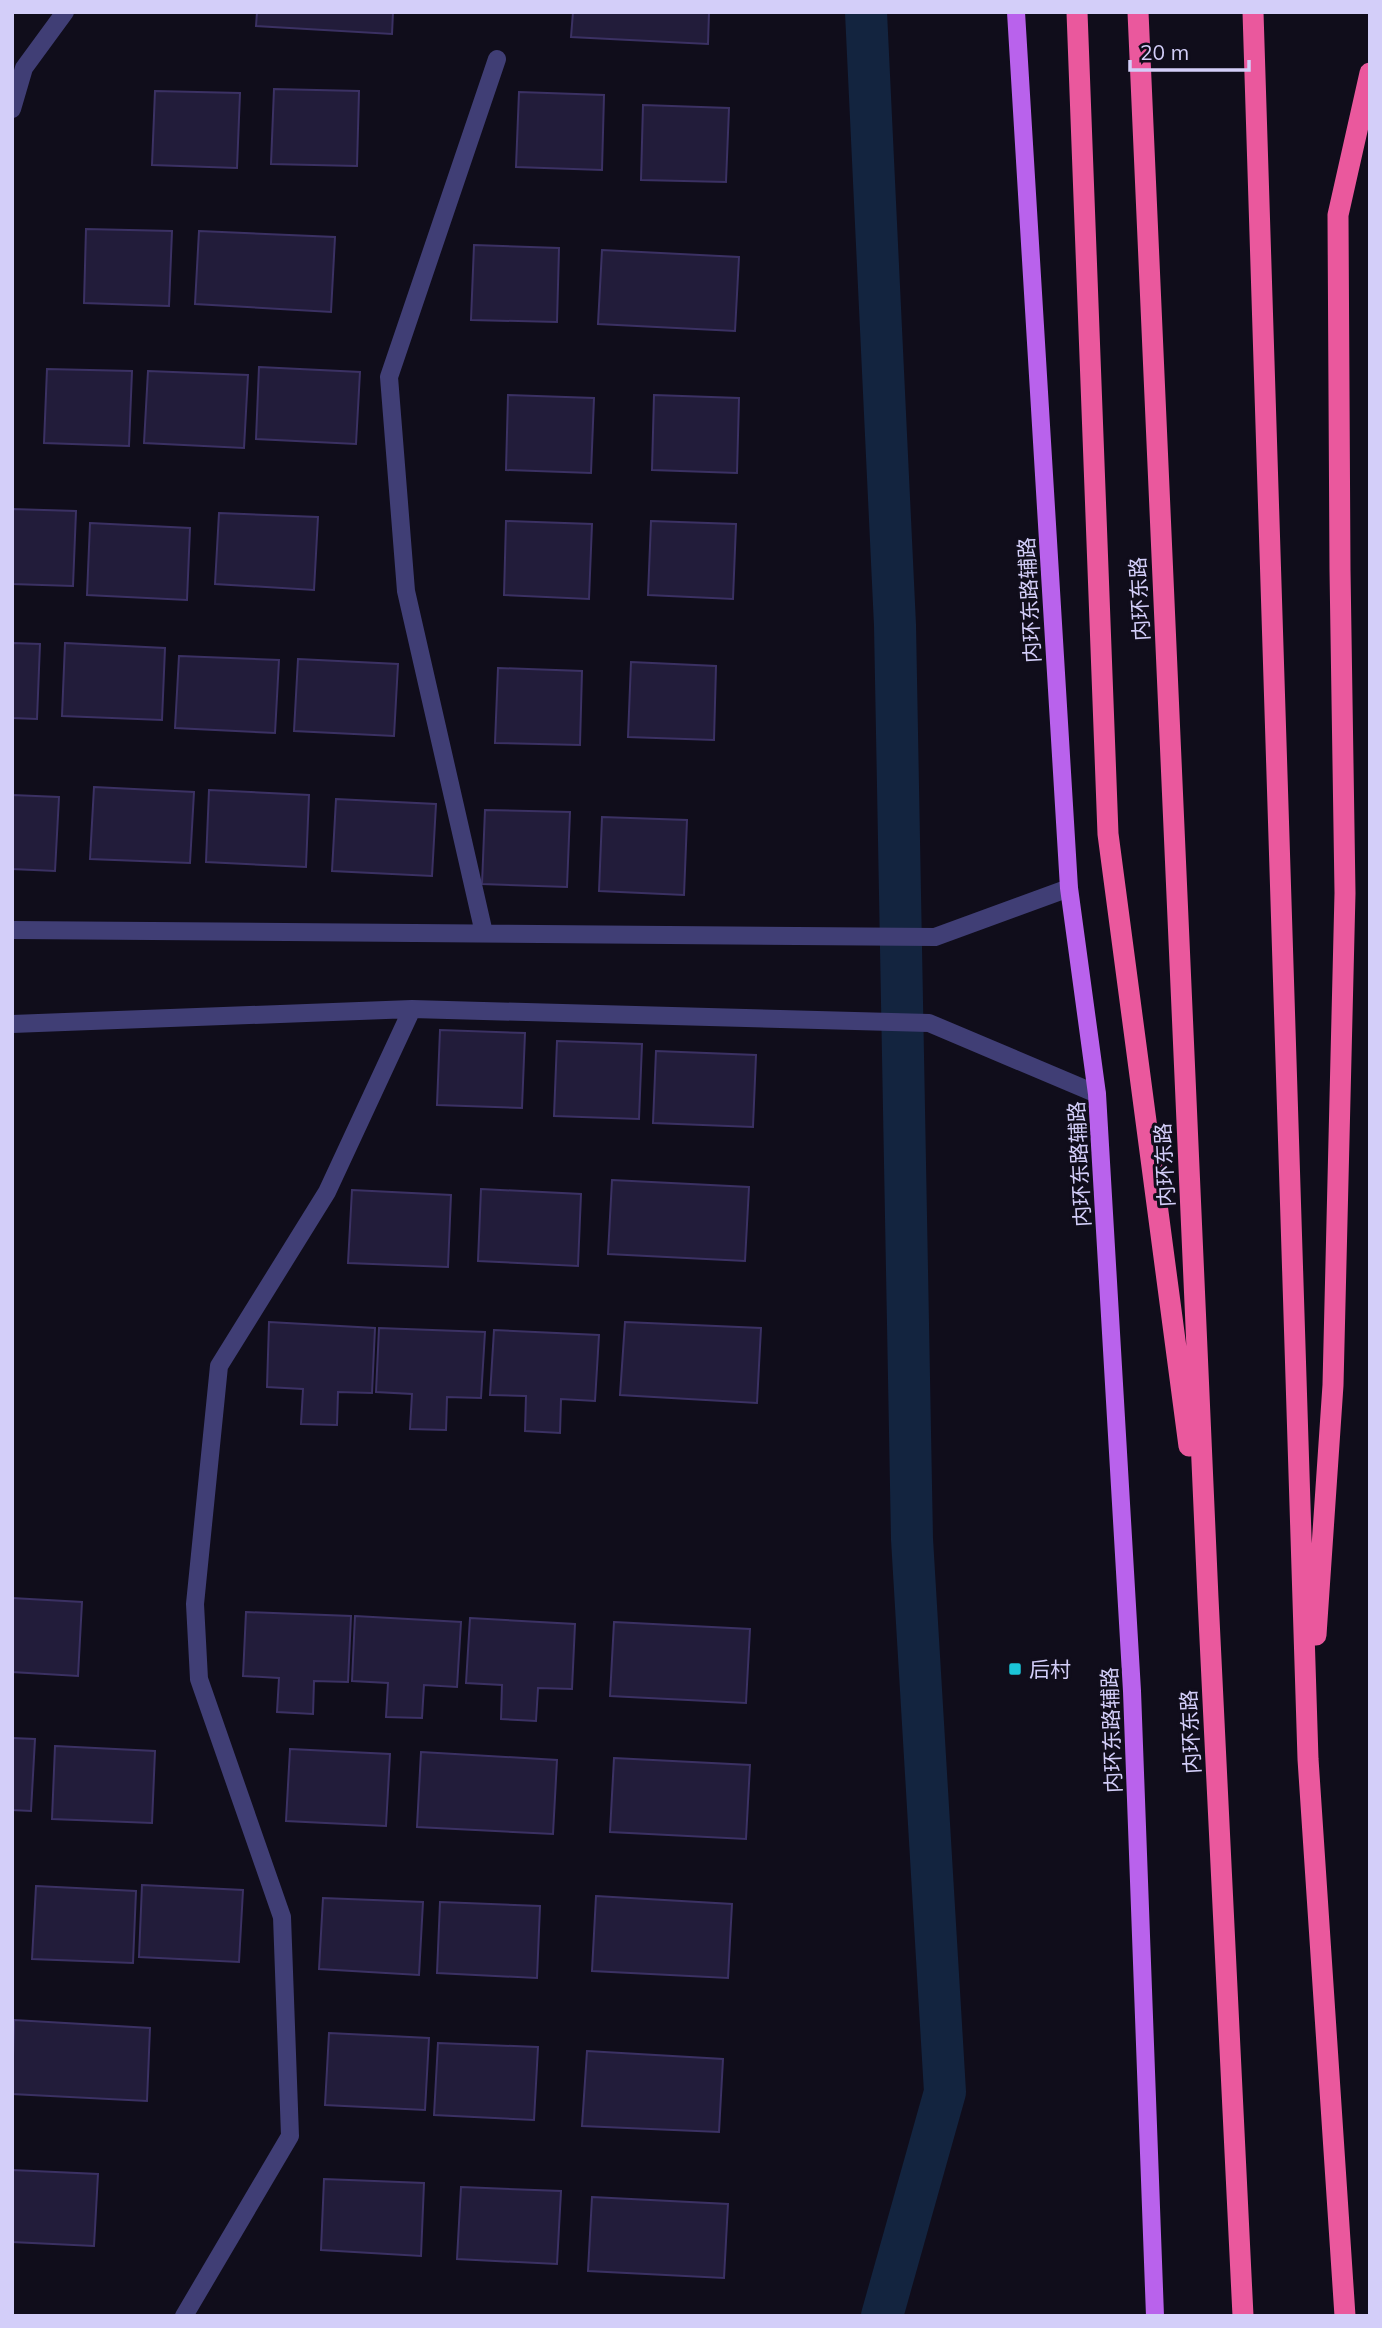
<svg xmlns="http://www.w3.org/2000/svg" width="1382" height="2328" font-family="Mulish,'Noto Sans SC',sans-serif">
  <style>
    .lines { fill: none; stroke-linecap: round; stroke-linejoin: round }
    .canal { stroke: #13243f; stroke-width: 42 }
    .building { fill: #221c3a; stroke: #3b3163; stroke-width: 2 }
    .minor { stroke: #403e75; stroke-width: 18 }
    .major { stroke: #b962ec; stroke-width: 18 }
    .highway { stroke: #ea589d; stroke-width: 21 }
    .poi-dot { fill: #1bc4d8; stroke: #100d1b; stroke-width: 2.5 }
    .labels { text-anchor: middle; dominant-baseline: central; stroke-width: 6; stroke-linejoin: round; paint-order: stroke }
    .street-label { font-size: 21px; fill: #d3cef9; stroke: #100d1b }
    .poi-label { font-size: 21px; fill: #d3cef9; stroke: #100d1b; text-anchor: start }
  </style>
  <rect width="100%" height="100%" fill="#100d1b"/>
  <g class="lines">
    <path class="canal" d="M866 12 895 625 912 1539 945 2092 882 2316"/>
  </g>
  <path class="building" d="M257 12H393L392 34 256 26Z
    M573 12H709L708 44 571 37Z
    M274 89 359 91 357 166 271 164Z
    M155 91 240 93 237 168 152 165Z
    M519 92 604 95 602 170 516 167Z
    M643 105 729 108 726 182 641 180Z
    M86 229 172 231 169 306 84 303Z
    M199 231 335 237 331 312 195 304Z
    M474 245 559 248 557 322 471 320Z
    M602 250 739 257 735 331 598 324Z
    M259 367 360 372 356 444 256 439Z
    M47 369 132 371 129 446 44 443Z
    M148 371 248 375 244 448 144 443Z
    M508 395 594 398 591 473 506 470Z
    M654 395 739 398 737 473 652 470Z
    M12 509 76 511 73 586 12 584Z
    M219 513 318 517 314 590 215 584Z
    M506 521 592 524 589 599 504 595Z
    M651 521 736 524 733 599 648 595Z
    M90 523 190 528 187 600 87 595Z
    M12 643 40 644 37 719 12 718Z
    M65 643 165 648 162 720 62 716Z
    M179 656 279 660 275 733 175 728Z
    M298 659 398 664 394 736 294 731Z
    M631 662 716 666 714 740 628 737Z
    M498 668 582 671 580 745 495 743Z
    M94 787 194 792 190 863 90 859Z
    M209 790 309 795 306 867 206 862Z
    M12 795 59 797 55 871 12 869Z
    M336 799 436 804 432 876 332 871Z
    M485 810 570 812 567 887 482 884Z
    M602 817 687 820 684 895 599 891Z
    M440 1030 525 1033 522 1108 437 1105Z
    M557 1041 642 1044 639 1119 554 1116Z
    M656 1051 756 1055 753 1127 653 1123Z
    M612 1180 749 1187 745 1261 608 1254Z
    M481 1189 581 1194 578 1266 478 1261Z
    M352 1190 451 1195 448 1267 348 1263Z
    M269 1322 375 1328 372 1393 338 1392 337 1425 301 1424 303 1389 267 1387Z
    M625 1322 761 1328 757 1403 620 1395Z
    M379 1328 485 1332 481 1398 447 1397 446 1430 410 1429 412 1394 376 1392Z
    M494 1330 599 1335 595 1401 561 1399 560 1433 525 1431 526 1396 490 1395Z
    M12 1598 82 1602 78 1676 12 1672Z
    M246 1612 351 1616 348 1682 314 1681 313 1714 277 1712 279 1678 243 1676Z
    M355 1616 461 1622 457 1687 424 1685 422 1718 386 1717 388 1683 352 1681Z
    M470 1618 575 1624 572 1689 538 1688 536 1721 501 1719 502 1685 466 1683Z
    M614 1622 750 1629 746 1703 610 1696Z
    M12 1738 35 1739 31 1811 12 1810Z
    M55 1746 155 1751 152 1823 52 1819Z
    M290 1749 390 1754 386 1826 286 1821Z
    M421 1752 557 1760 553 1834 417 1827Z
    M614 1758 750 1765 746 1839 610 1832Z
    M142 1885 243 1890 239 1962 139 1957Z
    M36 1886 136 1891 133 1963 32 1959Z
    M596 1896 732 1904 728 1978 592 1971Z
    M323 1898 423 1902 419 1975 319 1969Z
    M440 1902 540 1906 537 1978 437 1973Z
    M14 2020 150 2028 147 2101 12 2094Z
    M329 2033 429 2038 425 2110 325 2105Z
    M438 2043 538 2047 534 2120 434 2115Z
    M587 2051 723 2059 719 2132 582 2126Z
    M12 2170 98 2174 94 2246 12 2242Z
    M324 2179 424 2183 421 2256 321 2250Z
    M461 2187 561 2191 557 2264 457 2259Z
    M592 2197 728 2204 724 2278 588 2271Z"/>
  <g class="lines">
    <path class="minor" d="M12 109 24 68 65 12
      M12 930 935 937 1069 888
      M484 933 406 591 389 377 497 59
      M12 1024 412 1009 929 1023 1097 1094
      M184 2316 290 2136 282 1917 199 1679 195 1604 219 1366 327 1192 412 1009"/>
    <path class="major" d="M1016 12 1069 888 1097 1094 1132 1691 1155 2316"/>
    <path class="highway" d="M1077 12 1108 834 1189 1446
      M1138 12 1208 1598 1243 2316
      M1253 12 1308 1759 1345 2316
      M1316 1635 1333 1385 1345 893 1340 570 1338 215 1370 73"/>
  </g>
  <rect class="poi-dot" x="1008" y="1662" width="14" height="14" rx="3.5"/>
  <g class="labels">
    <g class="street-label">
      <text transform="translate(1139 599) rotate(-93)">内环东路</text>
      <text transform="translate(1029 600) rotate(-93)">内环东路辅路</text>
      <text transform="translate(1079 1164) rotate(-93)">内环东路辅路</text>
      <text transform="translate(1164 1165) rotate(-93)">内环东路</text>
      <text transform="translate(1111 1730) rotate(-92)">内环东路辅路</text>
      <text transform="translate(1190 1732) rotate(-93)">内环东路</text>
    </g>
    <g class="poi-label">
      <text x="1029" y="1669">后村</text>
    </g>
  </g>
  <rect width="1382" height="2328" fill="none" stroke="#d3cef9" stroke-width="28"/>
  <path d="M1130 60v10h119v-10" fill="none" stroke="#d3cef9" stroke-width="3.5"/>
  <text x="1140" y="60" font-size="21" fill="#d3cef9" stroke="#100d1b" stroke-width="5" paint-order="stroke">20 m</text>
</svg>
